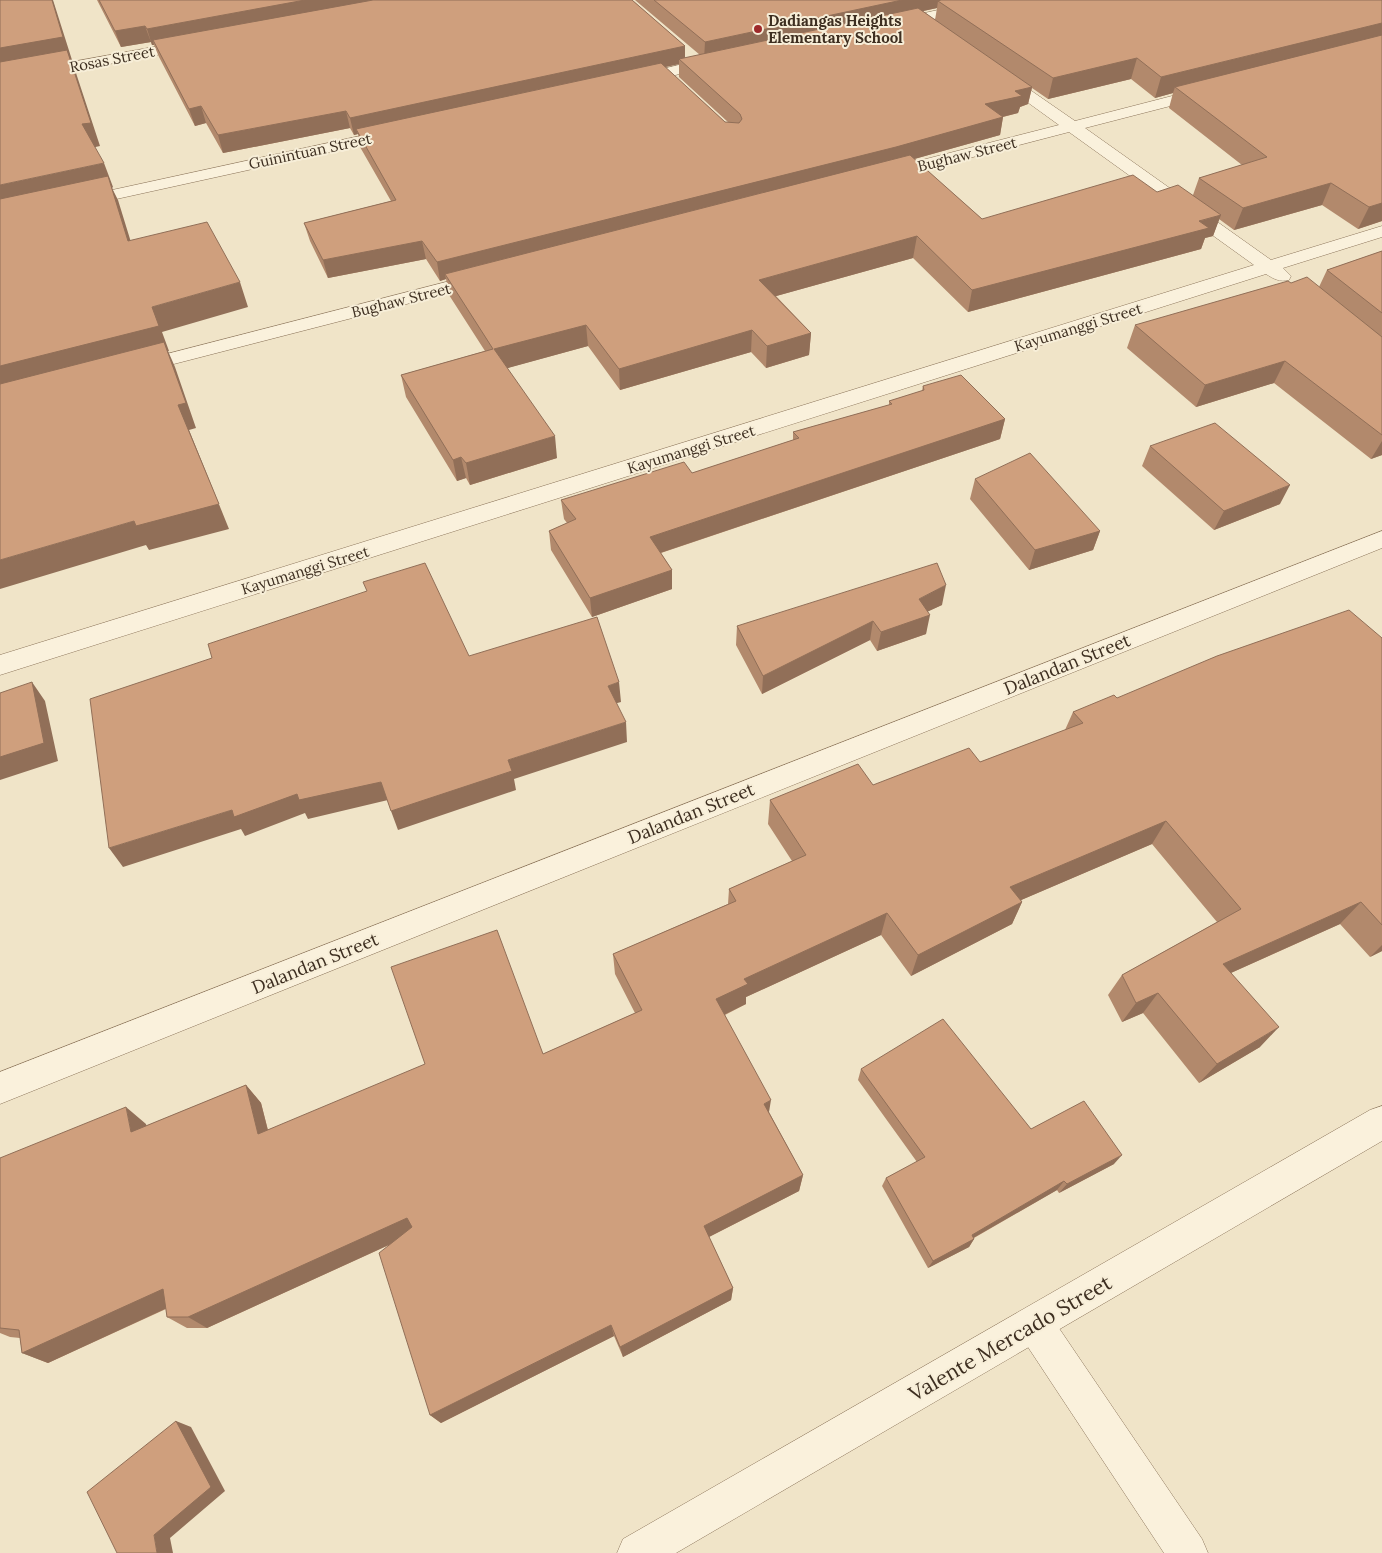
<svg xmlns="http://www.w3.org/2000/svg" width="1382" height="1553" font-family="Lora,serif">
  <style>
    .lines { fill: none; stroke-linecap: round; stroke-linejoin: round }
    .lane-casing { stroke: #8d765c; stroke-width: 1 }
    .street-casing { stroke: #8d765c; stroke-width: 1 }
    .lane { fill: #faf1dc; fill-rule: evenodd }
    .street { fill: #faf1dc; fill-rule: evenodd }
    .wall { fill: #b2896c; fill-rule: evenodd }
    .shaded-wall { fill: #916f58 }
    .building { fill: #cf9f7d; stroke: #916f58 }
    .poi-dot { fill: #9e2a2b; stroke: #f7eed8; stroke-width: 2 }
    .labels { text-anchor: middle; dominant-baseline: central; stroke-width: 4; stroke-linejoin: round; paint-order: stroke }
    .far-poi-label { font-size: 15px; font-weight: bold; fill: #3d2e20; stroke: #f7eed8; text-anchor: start }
    .far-street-label { font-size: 15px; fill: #3d2e20; stroke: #f7eed8 }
    .street-label { font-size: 18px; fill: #3d2e20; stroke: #f7eed8 }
    .near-street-label { font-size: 21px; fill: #3d2e20; stroke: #f7eed8 }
  </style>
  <rect width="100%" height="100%" fill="#f0e4c8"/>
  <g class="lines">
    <defs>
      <path id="lane" d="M1035 1307 1048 1312 1202 1539 1208 1553H1164L1022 1338 1017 1325 1022 1312Z"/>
      <path id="street" d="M983 0H1009L1002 4 893 28 888 27 886 24 888 21 893 20Z
        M193 40 198 41 200 44 198 47 0 85V75Z
        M716 56 721 58 724 61 721 64 634 85 629 83 626 80 629 77Z
        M999 70 1004 72 1075 121 1207 87 1213 89 1215 92 1213 95 1085 128 1271 260 1382 226V237L1283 268 1291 276 1289 280C1279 282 1274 279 1266 274L0 675V655L1254 265 1069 132 885 180 879 179 876 175 879 171 1059 125 994 78 991 75 994 72Z
        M397 128 403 130 405 133 403 136 80 207 74 206 71 202 74 198 80 197Z
        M485 272 492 274 494 278 492 282 135 374 128 372 125 368 128 364Z
        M1382 531V548L0 1104V1072Z
        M1382 1106V1141L676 1553H617L623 1539 1370 1110Z"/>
    </defs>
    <use href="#lane" class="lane-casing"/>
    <use href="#street" class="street-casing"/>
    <use href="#lane" class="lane"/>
    <use href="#street" class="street"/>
  </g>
  <path class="wall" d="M97 0H632L685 46V58L700 55 635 0H1382V221L1358 229 1322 205 1234 230 1219 219 1213 236 1205 238 1201 249 968 312 913 258 776 296 811 333 809 355 766 368 751 352 620 390 588 346 507 368 557 458 470 485 466 478 457 481 406 397 401 375 485 351 449 295 446 279 440 281 426 259 328 278 310 241 304 223 391 201 360 147 358 134 354 135 350 128 223 153 206 123 195 126 159 57 154 45H152L151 42 121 47ZM937 8 935 20 923 11ZM679 64V77L729 123 725 122 665 67ZM1131 79 1155 98 1173 93 1169 108 1242 165 1199 178 1193 195 1157 192 982 219 914 159 1000 135 1003 117 1018 113 1020 107 1028 104 1032 88 1048 99Z
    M1382 251V455L1371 459 1274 383 1196 407 1127 348 1135 325 1291 283 1319 287 1327 270Z
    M923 386 1005 419 1000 439 661 553 672 570V589L592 617 551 550 549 531 567 523 564 519 561 500 692 473 793 440V432L889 405V401L922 391Z
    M1150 446 1280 504 1214 530 1142 466Z
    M975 479 1100 531 1093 550 1029 570 970 499Z
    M942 605 928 611 926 634 877 651 870 640 762 694 736 645 737 626Z
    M1382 638V951L1370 957 1340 924 1231 973 1260 1047 1199 1083 1143 1013 1122 1022 1108 995 1122 975 1217 922 1152 844 1021 900 1022 902 1012 924 911 976 881 935 746 997V1004L725 1015 769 1112 803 1175 799 1191 709 1237 733 1288 731 1300 623 1357 614 1336 441 1423 430 1415 389 1245 207 1328H187L167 1317 166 1309 48 1363 22 1353 20 1338 10 1337 0 1333V1158L146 1124V1126L246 1085 261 1103 268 1130 543 1054 635 1013 615 974 613 954 728 904 729 889 792 861 768 824 770 800 873 785 980 762 1065 730 1073 712 1117 698Z
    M861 1069 1031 1129 1114 1164 1059 1193 1057 1190 974 1238V1239L969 1247 928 1268 882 1186 886 1178 917 1162 858 1080Z"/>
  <path class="shaded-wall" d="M52 0H53L72 60H71L76 73 100 146 91 148 0 73V48Z
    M305 0H398L153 40 154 45H152L147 29Z
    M902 0H974L938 1 937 8 704 59 705 42Z
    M1382 23V41L1175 87 1173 93 1155 98 1161 77Z
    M145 26 151 42 121 47 115 31Z
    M685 46V63L679 59V64L359 134 356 129 358 134 354 135 350 118Z
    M1137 58 1131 79 1048 99 1053 78Z
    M1032 87 1028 104 1020 107 1018 113 982 122 985 104 1015 91Z
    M201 106 206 123 195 126 189 109Z
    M346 111 350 128 223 153 218 135Z
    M1003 117 1000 135 893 165 445 274 446 279 440 281 437 262Z
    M104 163 113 187 112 188 118 200 138 265 0 212V185Z
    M1331 183 1322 205 1234 230 1243 208Z
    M1382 203V221L1358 229 1369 207Z
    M1221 215 1213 236 1205 238 1201 249 968 312 972 290Z
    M917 236 913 258 758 301 759 280Z
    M422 241 426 259 328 278 323 260Z
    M240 282 248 307 162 332 169 351H168L175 367 196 428 189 430 229 529 149 550 146 545 0 589V560L134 521 219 504 0 394V366L152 307Z
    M586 325 588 346 497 371 494 349Z
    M752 330 751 352 620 390 619 369Z
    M811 333 809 355 766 368 767 346Z
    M1285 361 1274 383 1196 407 1205 385Z
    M1005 419 1000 439 651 556 650 537Z
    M555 436 557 458 470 485 466 463Z
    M1382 441V455L1371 459Z
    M461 457 466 478 457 481 453 460Z
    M1290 485 1280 504 1214 530 1224 511Z
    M1100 531 1093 550 1029 570 1035 550Z
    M672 570V589L592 617 590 598Z
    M946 585 942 605 914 618 919 599Z
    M930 615 926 634 877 651 881 632Z
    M873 621 870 640 762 694 763 676Z
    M32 682 45 701 58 761 0 780V757Z
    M619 682 621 702 610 705 608 686Z
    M626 722 627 742 514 779 516 790 398 830 391 811 508 760Z
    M381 782 388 800 308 819 305 813 245 836 241 829 123 867 109 848 232 810 297 794Z
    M1166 821 1152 844 1000 909 1010 887Z
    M1022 902 1012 924 911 976 918 955Z
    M1361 902 1340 924 1206 984 1223 964Z
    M887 913 881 935 746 997V1004L715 1019 716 999 744 979Z
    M1382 945V951L1370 957Z
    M1158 993 1143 1013 1122 1022 1136 1003Z
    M1279 1027 1260 1047 1199 1083 1217 1064Z
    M246 1085 261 1103 273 1151 258 1134Z
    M771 1100 768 1118 764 1104Z
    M126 1107 146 1124 151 1149 131 1132Z
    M1122 1155 1114 1164 1059 1193 1067 1184Z
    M803 1175 799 1191 703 1240 704 1226Z
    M1064 1181 1057 1190 966 1242 972 1235Z
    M407 1218 417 1232 207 1328 188 1317Z
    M974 1239 969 1247 928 1268 933 1261Z
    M733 1288 731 1300 623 1357 620 1347Z
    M163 1289 182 1301 48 1363 22 1353Z
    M611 1325 614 1336 441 1423 430 1415Z
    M176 1421 191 1427 225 1491 170 1538 173 1553H157L154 1535Z"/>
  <path class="building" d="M0 0H52L63 37 0 48Z
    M99 0H305L147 29 145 26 115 31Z
    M373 0H632L685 46 350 118 346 111 218 135 201 106 189 109 153 40Z
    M654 0H902L705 42Z
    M941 0H1382V23L1161 77 1137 58 1053 78 938 1Z
    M918 8 1032 87 1015 91 1022 96 985 104 1003 117 896 147 437 262 422 241 323 260 304 223 396 200 356 129 661 63 725 122 739 123 742 119 740 114 679 59Z
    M1382 35V203L1369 207 1331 183 1243 208 1199 178 1267 157 1175 87Z
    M67 50 91 123 82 124 104 163 0 185V62Z
    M910 155 982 219 1133 175 1157 192 1178 185 1221 215 1199 221 1209 228 972 290 917 236 759 280 811 333 767 346 752 330 619 369 586 325 494 349 555 436 466 463 461 457 453 460 401 375 493 349 445 274Z
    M108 176 128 241 207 222 240 282 152 307 159 326 0 366V199Z
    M1382 251V313L1327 270Z
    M1307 277 1382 337V435L1285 361 1205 385 1135 325 1288 281 1291 283Z
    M164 342 186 403 178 405 219 504 136 526 134 521 0 560V384Z
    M961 375 1005 419 650 537 672 570 590 598 549 531 576 519 561 500 684 462 692 473 799 438 793 432 892 404 889 401 924 390 923 386Z
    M1215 423 1290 485 1224 511 1150 446Z
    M1030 453 1100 531 1035 550 975 479Z
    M425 563 469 656 597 617 619 682 608 686 626 722 508 760 512 771 391 811 381 782 299 800 297 794 234 817 232 810 109 848 90 699 212 658 208 644 367 591 363 582Z
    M937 563 946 585 919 599 930 615 881 632 873 621 763 676 737 626Z
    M1349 610 1382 638V925L1361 902 1223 964 1279 1027 1217 1064 1158 993 1136 1003 1122 975 1241 909 1166 821 1010 887 1022 902 918 955 887 913 744 979 748 984 716 999 771 1100 764 1104 803 1175 704 1226 733 1288 620 1347 611 1325 430 1415 379 1253 412 1227 407 1218 188 1317H167L163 1289 22 1353 19 1330 0 1328V1158L126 1107 131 1132 246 1085 258 1134 425 1064 391 967 497 930 543 1054 642 1010 613 954 736 901 729 889 806 855 770 800 858 764 873 785 969 748 980 762 1083 723 1073 712 1114 695 1117 698 1217 656Z
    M32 682 44 743 0 757V693Z
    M943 1019 1031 1129 1084 1101 1122 1155 1067 1184 1064 1181 972 1235 974 1239 933 1261 886 1178 925 1157 861 1069Z
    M176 1421 211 1487 154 1535 157 1553H117L87 1492Z"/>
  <circle class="poi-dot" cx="758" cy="29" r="5"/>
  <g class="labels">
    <g class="far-poi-label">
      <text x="768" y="20">Dadiangas Heights<tspan x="768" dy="17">Elementary School</tspan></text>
    </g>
    <g class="far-street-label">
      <text transform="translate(112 59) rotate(-11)">Rosas Street</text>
      <text transform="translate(310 151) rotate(-12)">Guinintuan Street</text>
      <text transform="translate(967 154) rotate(-14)">Bughaw Street</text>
      <text transform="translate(401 300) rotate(-14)">Bughaw Street</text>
      <text transform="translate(1078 327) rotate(-17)">Kayumanggi Street</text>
      <text transform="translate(691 449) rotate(-17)">Kayumanggi Street</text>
      <text transform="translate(305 570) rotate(-17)">Kayumanggi Street</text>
    </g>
    <g class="street-label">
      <text transform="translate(1067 664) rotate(-22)">Dalandan Street</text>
      <text transform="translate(691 813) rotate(-22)">Dalandan Street</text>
      <text transform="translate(315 963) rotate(-22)">Dalandan Street</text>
    </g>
    <g class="near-street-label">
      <text transform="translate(1010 1338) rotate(-30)">Valente Mercado Street</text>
    </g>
  </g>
</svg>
